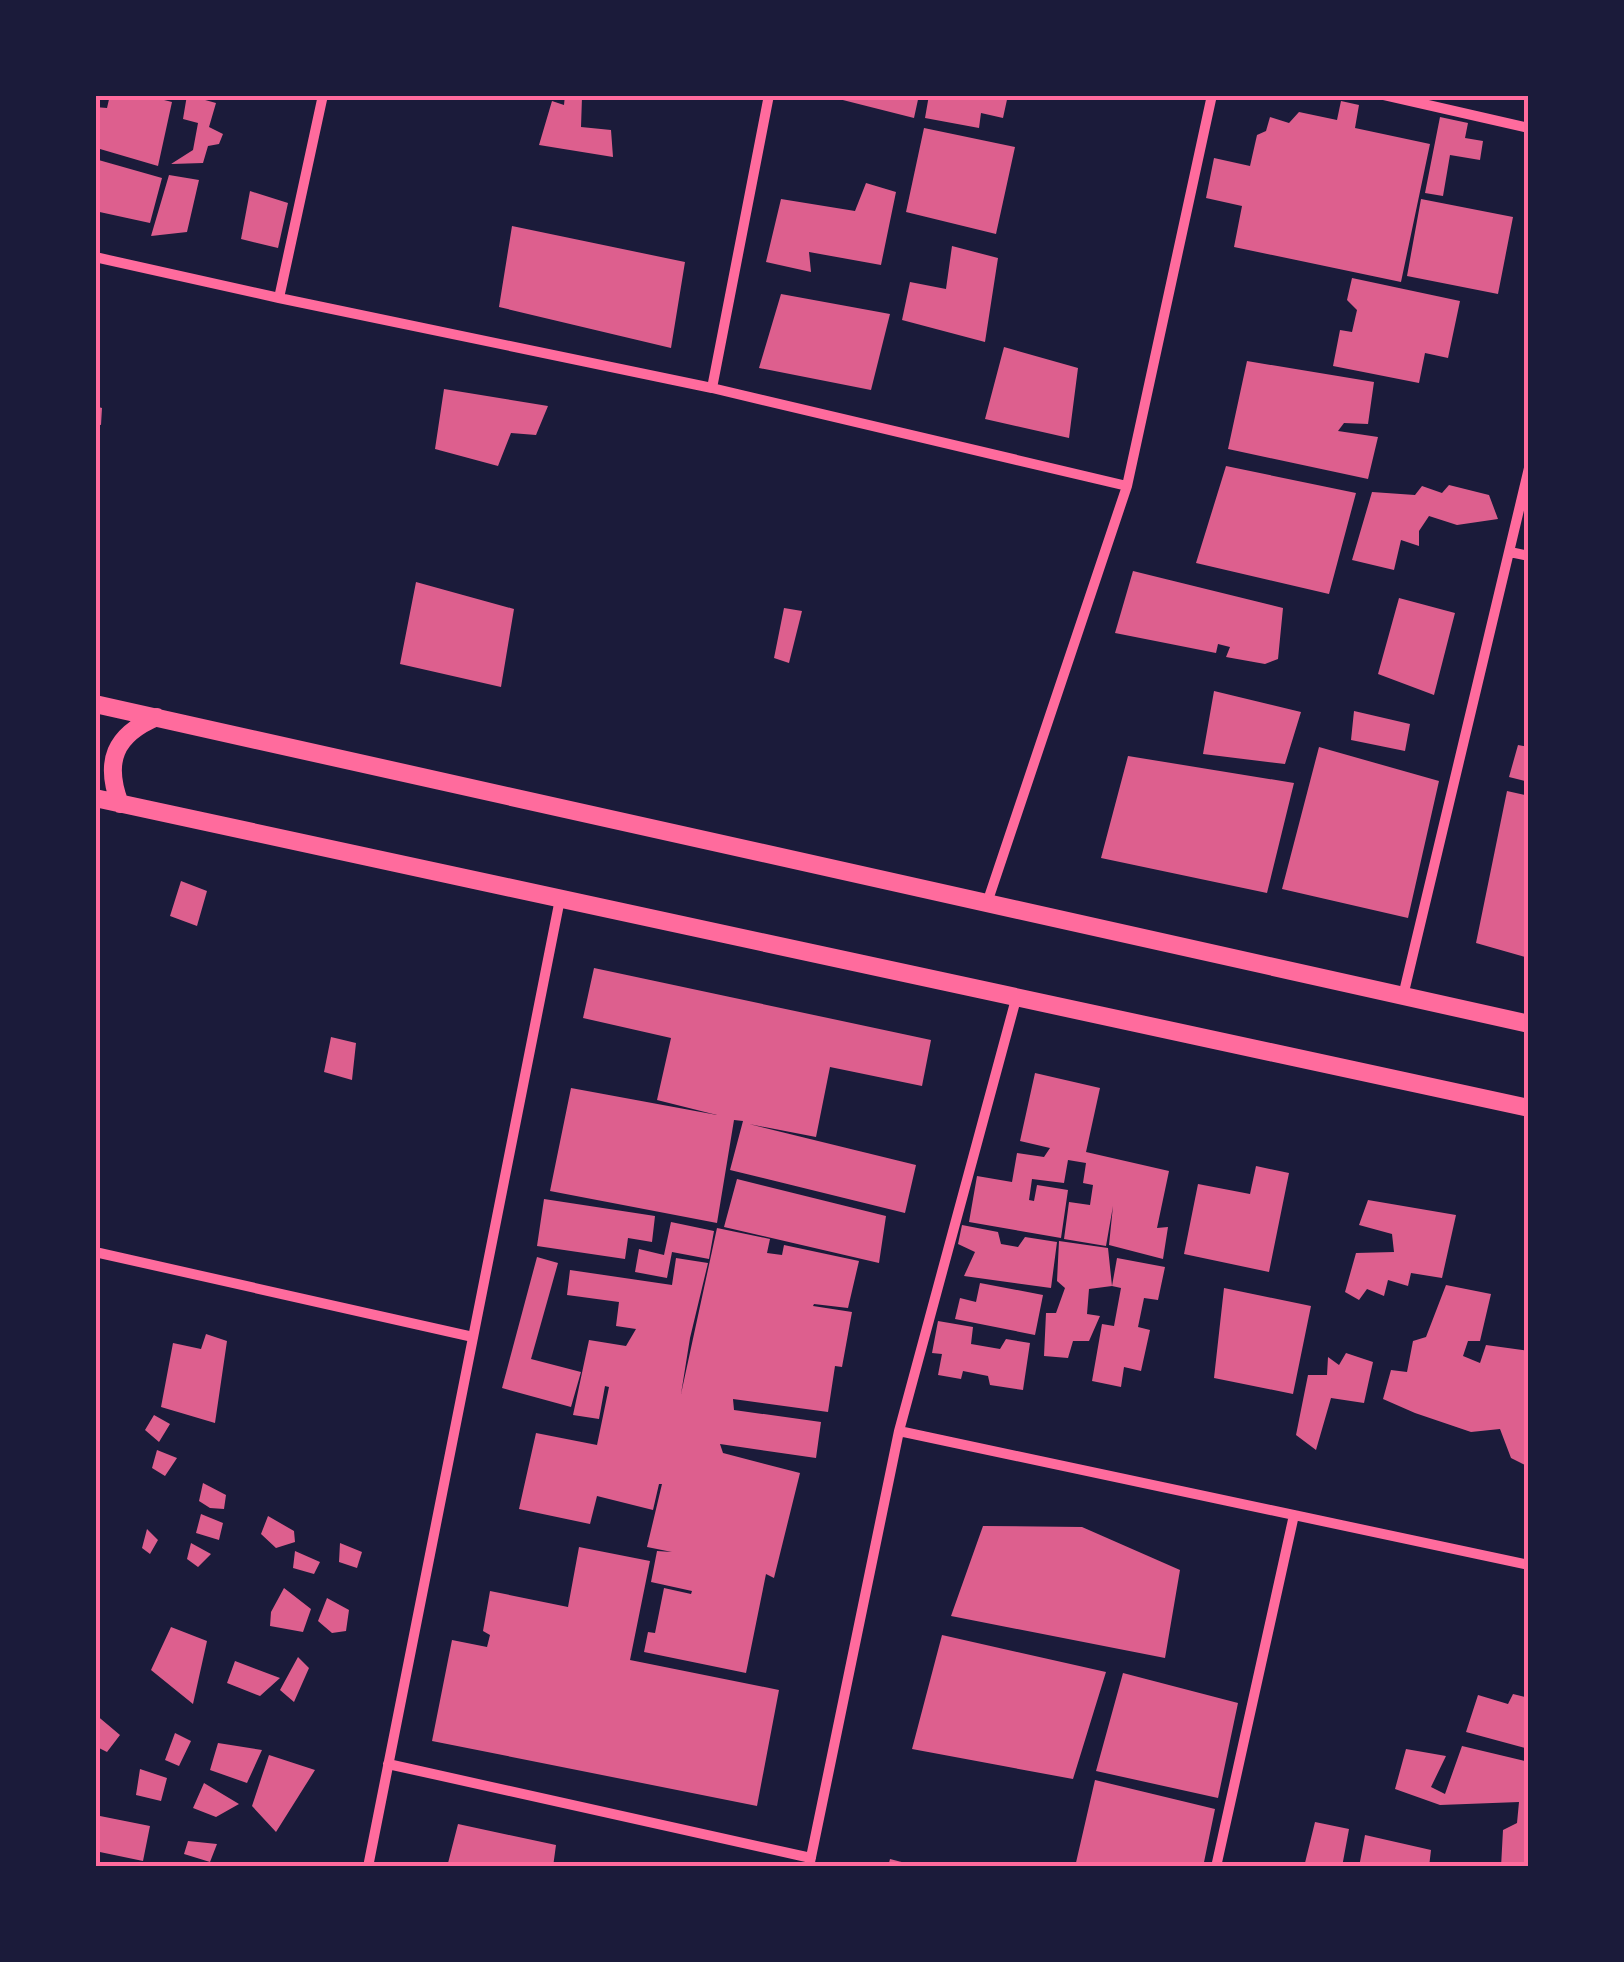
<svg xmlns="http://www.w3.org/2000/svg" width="1624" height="1962" font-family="Barlow,sans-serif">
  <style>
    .building { fill: #dd5f8e }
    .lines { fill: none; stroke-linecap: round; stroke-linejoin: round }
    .minor { stroke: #ff6b9d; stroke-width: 10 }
    .tertiary { stroke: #ff6b9d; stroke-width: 18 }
    .neatline { fill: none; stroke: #ff6b9d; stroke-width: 4 }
  </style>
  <rect width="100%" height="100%" fill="#1b1b3a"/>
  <path class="building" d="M110 95H144L172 102 158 166 100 149 99 140 95 138V107L107 108Z
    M187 95 216 103 209 127 223 134 219 144 208 146 203 163 171 164 193 150 198 123 183 119Z
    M565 95 582 97 581 127 611 130 613 157 539 145 552 101 564 105Z
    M823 95H919L914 118Z
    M929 95H1008L1003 118 981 113 979 128 925 118Z
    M1341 101 1359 105 1355 128 1430 144 1401 282 1234 247 1242 206 1206 198 1214 158 1250 166 1257 135 1266 131 1270 117 1289 123 1299 112 1337 120Z
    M1440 117 1468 123 1465 138 1483 141 1480 160 1450 155 1443 196 1425 193Z
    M924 128 1015 147 996 234 906 212Z
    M95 159 162 178 150 223 95 211Z
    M169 175 199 180 187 232 151 236Z
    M866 183 896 192 881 265 809 252 811 272 766 262 781 199 855 211Z
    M250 191 288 203 278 248 241 239Z
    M1421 199 1513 217 1498 294 1407 276Z
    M512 226 685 262 671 348 499 307Z
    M952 246 998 258 985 342 902 320 910 282 946 289Z
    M1352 278 1460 301 1448 358 1425 353 1419 383 1333 366 1340 330 1352 332 1357 310 1347 300Z
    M781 294 890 314 871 390 759 368Z
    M1004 347 1078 368 1069 438 985 419Z
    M1247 361 1374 382 1368 424 1344 423 1338 431 1378 437 1368 479 1228 449Z
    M444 389 548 406 536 435 511 433 498 466 435 449Z
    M95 406 102 408 101 425 95 424Z
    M1226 466 1356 493 1329 594 1196 563Z
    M1449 485 1489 495 1498 519 1457 525 1429 516 1419 531V546L1401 540 1394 570 1352 560 1372 492 1415 495 1422 486 1442 493Z
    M1133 571 1283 608 1278 659 1265 664 1226 657 1230 647 1218 644 1216 653 1115 633Z
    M416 582 514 609 501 687 400 664Z
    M1399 598 1455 613 1434 695 1378 674Z
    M784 608 802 611 789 663 774 658Z
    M1214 691 1301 712 1285 764 1203 754Z
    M1354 711 1410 724 1405 751 1351 740Z
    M1518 745 1529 747V782L1509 777Z
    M1319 747 1439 781 1408 918 1282 889Z
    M1128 756 1294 783 1267 893 1101 858Z
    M1507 791 1529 796V958L1476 943Z
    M181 881 207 891 197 926 170 916Z
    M594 968 931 1040 922 1086 830 1067 816 1137 749 1124 916 1165 905 1213 730 1170 743 1121 734 1120 717 1223 550 1191 571 1088 717 1115 657 1100 671 1038 583 1018Z
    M331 1037 356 1043 352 1080 324 1072Z
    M1035 1073 1100 1088 1086 1152 1169 1171 1157 1228 1168 1227 1163 1259 1109 1245 1113 1206 1106 1246 1064 1239 1069 1202 1090 1205 1093 1185 1083 1183 1086 1163 1068 1160 1064 1183 1032 1179 1029 1200 1034 1201 1037 1185 1068 1190 1061 1238 969 1222 977 1176 1012 1182 1017 1153 1044 1157 1050 1148 1020 1141Z
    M1256 1166 1289 1173 1269 1272 1184 1254 1198 1184 1250 1194Z
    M737 1179 886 1216 879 1263 724 1227Z
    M544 1199 655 1216 652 1242 628 1238 625 1259 537 1246Z
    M1368 1200 1456 1215 1442 1278 1411 1273 1408 1286 1388 1280 1384 1296 1367 1289 1359 1300 1345 1292 1356 1253 1394 1252 1392 1234 1359 1225Z
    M671 1222 714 1231 709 1259 672 1252 667 1278 635 1272 639 1249 664 1255Z
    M962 1225 998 1232 1001 1244 1018 1247 1025 1237 1057 1242 1051 1288 964 1276 975 1252 958 1244Z
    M717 1228 770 1239 767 1253 782 1255 784 1245 859 1261 848 1308 814 1304 813 1306 852 1312 842 1367 835 1366 828 1412 733 1399 734 1410 821 1422 816 1458 720 1444 723 1453 800 1473 774 1578 766 1574 746 1673 644 1652 648 1632 655 1633 664 1588 691 1594 692 1591 651 1582 657 1551 672 1552 647 1547 662 1484H659L653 1510 597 1496 590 1524 519 1509 536 1433 597 1445 609 1387 605 1386 599 1419 573 1415 589 1340 626 1346 636 1329 616 1326 619 1302 567 1295 570 1270 672 1285 676 1258 708 1263 690 1338 681 1394Z
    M1059 1241 1108 1248 1112 1286 1117 1258 1165 1267 1158 1300 1144 1298 1138 1327 1150 1330 1141 1371 1124 1367 1121 1387 1092 1381 1102 1324 1114 1326 1121 1288 1112 1286 1089 1289 1087 1314 1100 1316 1089 1341H1073L1068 1358 1044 1356 1046 1313H1056L1065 1288 1057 1281Z
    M537 1257 558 1263 531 1359 581 1372 571 1407 502 1388Z
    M980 1283 1043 1295 1035 1335 955 1319 960 1298 976 1302Z
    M1446 1285 1491 1294 1480 1341H1468L1463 1356 1480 1363 1486 1345 1529 1351V1459L1525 1465 1511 1458 1500 1429 1471 1432 1415 1413 1383 1399 1391 1370 1407 1372 1413 1341 1426 1337Z
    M1224 1288 1311 1306 1293 1394 1214 1378Z
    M938 1321 973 1327 971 1344 1000 1349 1006 1339 1030 1343 1023 1390 990 1385 988 1376 963 1371 961 1379 938 1375 942 1354 932 1353Z
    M206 1334 227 1341 215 1423 161 1407 173 1343 201 1349Z
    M1346 1353 1373 1362 1364 1403 1331 1398 1316 1450 1296 1435 1308 1375H1327L1328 1357 1339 1365Z
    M154 1415 170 1424 159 1442 145 1430Z
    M157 1450 177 1458 165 1476 152 1468Z
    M203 1483 226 1495 224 1509 210 1508 199 1501Z
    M201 1514 223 1523 219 1540 196 1533Z
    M268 1516 294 1531 295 1542 276 1548 261 1534Z
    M983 1526 1082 1527 1180 1570 1165 1658 951 1616Z
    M147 1529 158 1540 150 1554 142 1548Z
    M191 1543 211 1554 198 1567 187 1559Z
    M340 1543 362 1552 357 1568 339 1562Z
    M579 1547 650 1561 630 1660 779 1690 757 1806 432 1741 452 1640 487 1647 490 1635 483 1631 490 1591 568 1607Z
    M295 1551 320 1562 314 1574 293 1568Z
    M284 1588 311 1609 303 1632 270 1626 271 1612Z
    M327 1598 349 1610 346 1631 332 1633 318 1621Z
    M171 1627 207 1641 193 1704 151 1670Z
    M942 1635 1106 1672 1073 1779 912 1749Z
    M298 1657 309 1668 294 1702 280 1690Z
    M235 1661 280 1678 260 1696 227 1683Z
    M1123 1673 1238 1703 1218 1798 1096 1771Z
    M1513 1694 1529 1698V1749L1466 1732 1478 1695 1508 1704Z
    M95 1714 120 1735 107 1752 95 1746Z
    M175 1733 191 1741 179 1766 165 1760Z
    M218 1743 262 1750 247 1783 210 1770Z
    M1462 1746 1529 1762V1867H1501L1503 1830 1517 1823 1519 1802 1440 1805 1395 1789 1406 1749 1446 1756 1431 1787 1445 1794Z
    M269 1755 315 1770 276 1832 252 1806Z
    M140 1769 167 1778 161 1801 136 1795Z
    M1095 1780 1215 1809 1203 1867H1075Z
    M204 1783 239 1804 216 1817 193 1808Z
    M95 1815 150 1826 143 1861 95 1851Z
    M1315 1822 1349 1829 1342 1867H1304Z
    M458 1824 556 1845 553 1867H447Z
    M1365 1835 1431 1850 1429 1867H1359Z
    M188 1841 217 1844 210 1862 184 1854Z
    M890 1859 917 1866V1867H888Z"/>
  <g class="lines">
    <path class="minor" d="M1384 95 1529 128
      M95 257 279 298 712 388 1127 486
      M279 298 323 95
      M712 388 769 95
      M1510 552 1529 556
      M987 903 1127 486 1212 95
      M1403 996 1529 468
      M95 1252 473 1337
      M899 1431 1529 1565
      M388 1764 811 1858
      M368 1867 560 899
      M809 1867 899 1431 1016 999
      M1216 1867 1294 1515"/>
    <path class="tertiary" d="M95 704 1529 1024
      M95 798 1529 1108
      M120 804C104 762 114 735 157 717"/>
  </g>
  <rect width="1624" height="1962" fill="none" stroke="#1b1b3a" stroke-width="195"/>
  <rect x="98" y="98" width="1428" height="1766" class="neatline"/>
</svg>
